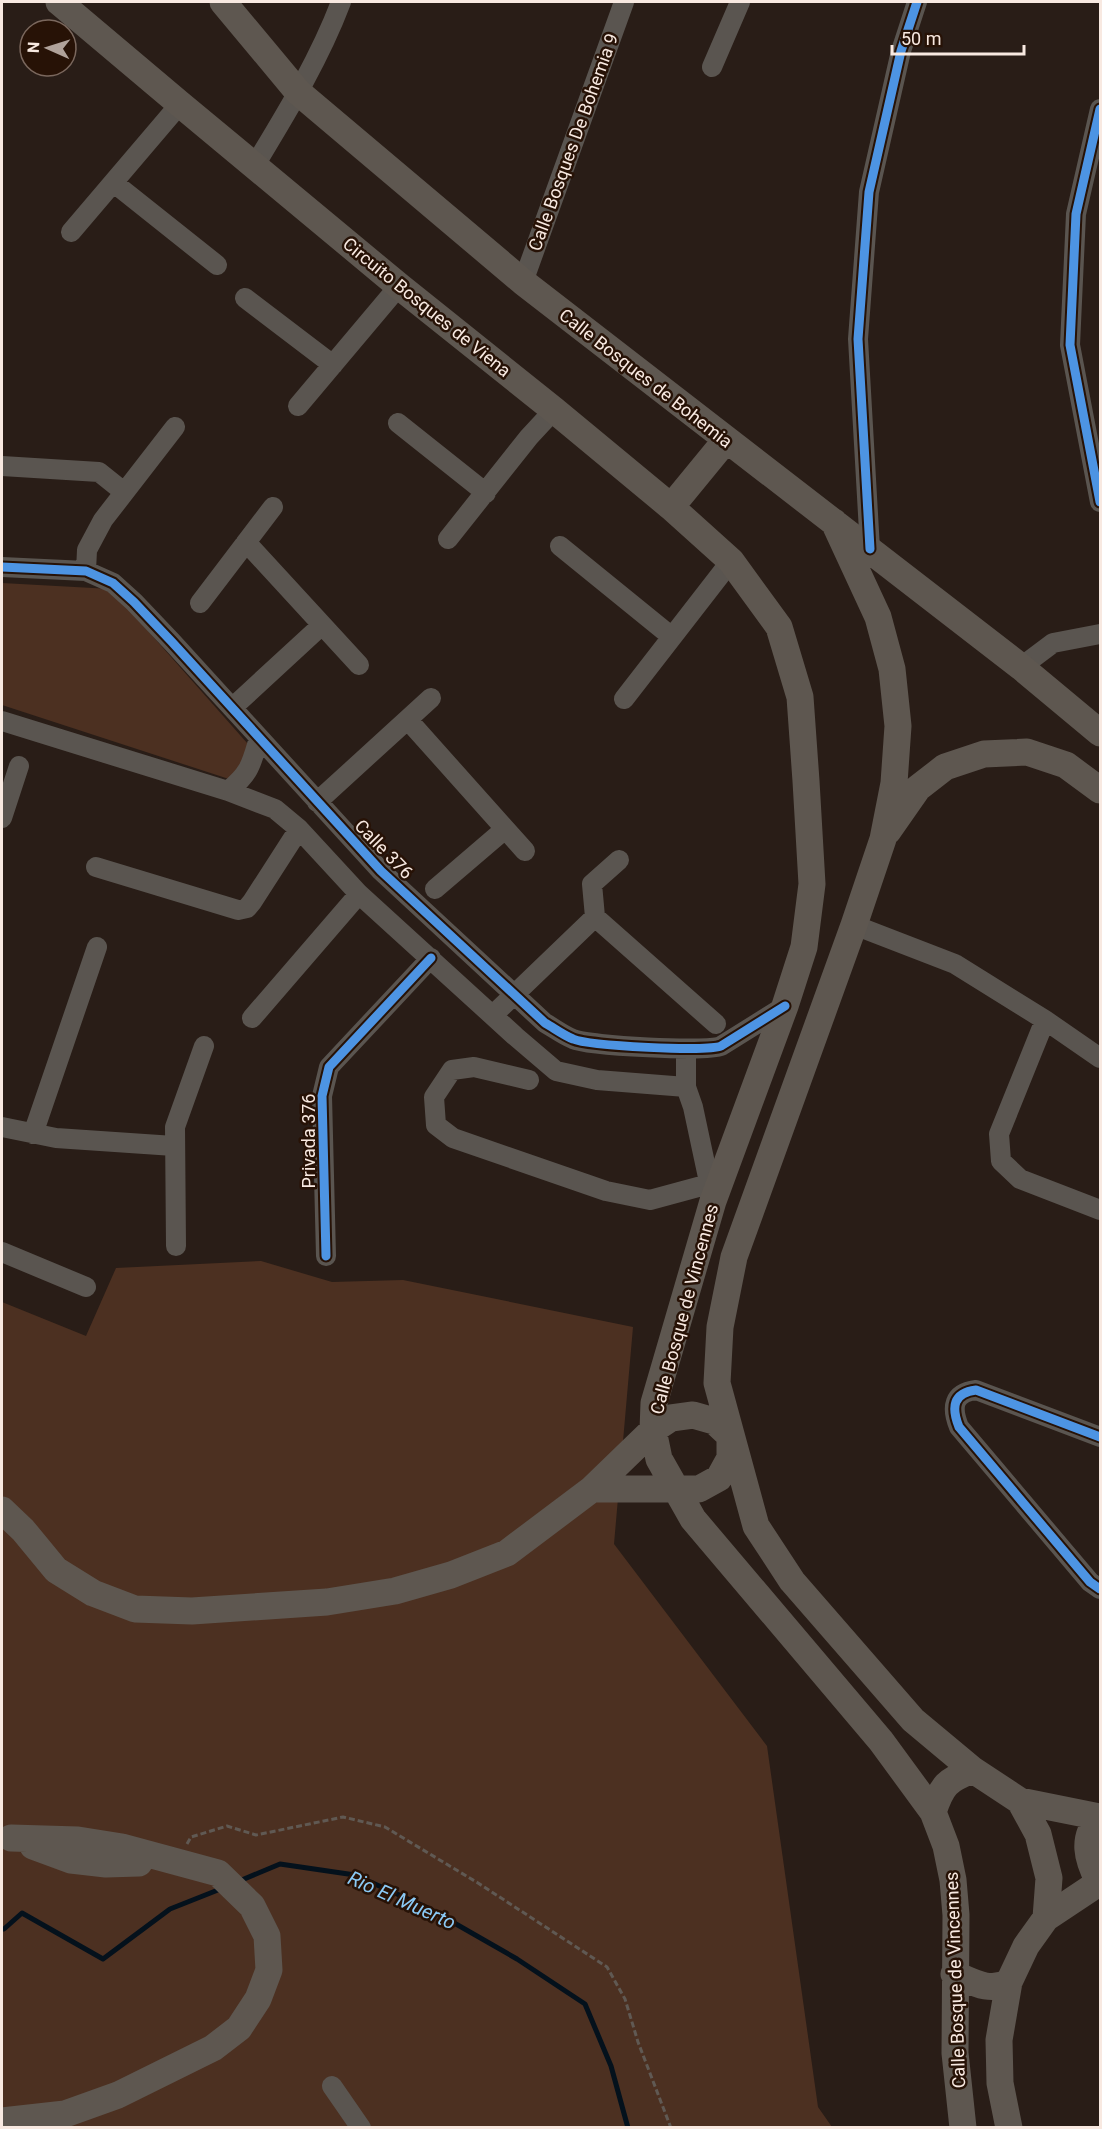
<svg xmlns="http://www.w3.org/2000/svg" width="1102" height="2129" font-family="Roboto,sans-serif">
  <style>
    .green { fill: #4c3021 }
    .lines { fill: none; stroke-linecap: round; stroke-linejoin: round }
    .stream { stroke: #04111c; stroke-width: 5 }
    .path { stroke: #605953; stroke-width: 3; stroke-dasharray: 6 3; stroke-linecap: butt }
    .street { stroke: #5a5550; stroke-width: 20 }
    .secondary { stroke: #5e5750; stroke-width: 27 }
    .cycleway-casing { stroke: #271206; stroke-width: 13 }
    .cycleway { stroke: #4d94e3; stroke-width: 9 }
    .labels { text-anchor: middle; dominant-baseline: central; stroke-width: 5; stroke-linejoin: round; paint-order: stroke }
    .street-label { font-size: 18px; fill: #f8e9e1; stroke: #271206 }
    .water-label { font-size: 20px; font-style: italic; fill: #8bcaf6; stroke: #271206 }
  </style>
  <rect width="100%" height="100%" fill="#291d17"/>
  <path class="green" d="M2 583 111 589 255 752 232 780 2 705Z
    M261 1261 332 1282 403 1280 633 1327 614 1544 767 1746 818 2107 832 2127H2V1302L86 1336 116 1268Z"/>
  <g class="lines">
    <path class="stream" d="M237 1882 280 1864 355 1875 428 1908 517 1959 585 2004 611 2066 628 2128
      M2 1929H4L22 1913 103 1959 170 1909 223 1888"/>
    <path class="path" d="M187 1844 191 1837 227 1826 256 1835 343 1817 385 1827 478 1883 607 1967 625 1999 638 2042 671 2128"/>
    <path class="street" d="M712 67 740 2
      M1100 109 1076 214 1070 345 1100 502
      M255 165C287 112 319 60 341 2
      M114 183 217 265
      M71 232 180 104
      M523 282 624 2
      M245 298 333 365
      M298 406 399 286
      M398 423 486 493
      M2 466 99 472 124 492
      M448 539 529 437 554 410
      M246 542 359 665
      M560 546 672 637
      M870 549 858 339 869 192 901 51 917 2
      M2 567 86 571 113 583 134 602 172 642 381 871 545 1023C554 1028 563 1035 573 1039 589 1046 708 1052 721 1046L785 1006
      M86 571 87 550 103 520 175 427
      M200 603 273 507
      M1021 667 1053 643 1100 634
      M624 699 731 561
      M233 707 322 625
      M408 720 525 851
      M2 721 228 791 275 809 299 829 359 894 515 1036 556 1071 597 1080 686 1087
      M228 791C250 773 251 765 259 738
      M317 802 431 698
      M2 818 19 766
      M619 860 592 884 595 917 716 1024
      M96 867 238 910 247 908 252 902 299 829
      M435 889 505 829
      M854 925 955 964 1045 1020 1100 1058
      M493 1015 595 917
      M252 1018 359 894
      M1045 1020 999 1134 1001 1161 1020 1179 1100 1210
      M686 1049V1087L693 1107 712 1196
      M529 1080 474 1067 452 1070 434 1097 436 1125 453 1138 606 1191 650 1200 709 1184
      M2 1127 56 1138 174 1146
      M33 1134 97 947
      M176 1246 175 1127 204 1046
      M2 1252 86 1287
      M326 1256 322 1096 329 1067 431 958
      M1100 1437 976 1390C953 1393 951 1407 959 1427L1090 1582 1100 1589
      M332 2086 361 2128"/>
    <path class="secondary" d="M59 2 180 104 399 286 554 410 671 507 731 561 779 627 800 697 806 781 812 884 804 947 785 1006 713 1201 654 1403 653 1430 659 1459 693 1519 881 1741 933 1812 946 1846 953 1880 956 1915 955 2053 963 2128
      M223 2 298 92 523 282 1021 667 1100 733
      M671 507 726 440
      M834 522 878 617 892 669 898 726 894 783 883 839 854 925 734 1257 720 1327 717 1383 756 1526 792 1581 913 1720 973 1770 1020 1801 1038 1834 1049 1878 1046 1918 1026 1946 1009 1982 999 2040 1000 2083 1009 2128
      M888 831 918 788 945 767 984 754 1027 752 1066 765 1100 790
      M2 1510 23 1530 56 1570 93 1593 135 1609 192 1611 327 1602 395 1591 451 1575 507 1553 592 1489 653 1430 671 1418 693 1415 714 1421 730 1436V1458L719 1478 699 1489H592
      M1020 1801 1100 1817
      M933 1812C942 1785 947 1780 973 1770
      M33 1846 71 1860 106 1864 139 1863
      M1099 1882C1087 1859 1081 1838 1100 1817
      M1046 1918 1100 1882
      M954 1974C973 1982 990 1993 1009 1982
      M2 2121 65 2114 118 2095 213 2048 239 2028 258 1999 269 1970 267 1936 252 1906 218 1873 122 1847 78 1840 11 1838"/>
    <defs>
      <path id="cycleway" d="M1100 109 1076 214 1070 345 1100 502
        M870 549 858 339 869 192 901 51 917 2
        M2 567 86 571 113 583 134 602 172 642 381 871 545 1023C554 1028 563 1035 573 1039 589 1046 708 1052 721 1046L785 1006
        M326 1256 322 1096 329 1067 431 958
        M1100 1437 976 1390C953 1393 951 1407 959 1427L1090 1582 1100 1589"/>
    </defs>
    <use href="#cycleway" class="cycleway-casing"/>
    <use href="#cycleway" class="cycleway"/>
  </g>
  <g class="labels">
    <g class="street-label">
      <text transform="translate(573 142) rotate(-70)">Calle Bosques De Bohemia 9</text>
      <text transform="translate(427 307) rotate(39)">Circuito Bosques de Viena</text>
      <text transform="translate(646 378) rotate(38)">Calle Bosques de Bohemia</text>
      <text transform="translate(384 849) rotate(46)">Calle 376</text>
      <text transform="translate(308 1141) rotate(-90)">Privada 376</text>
      <text transform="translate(684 1309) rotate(-75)">Calle Bosque de Vincennes</text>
      <text transform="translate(955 1980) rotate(-92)">Calle Bosque de Vincennes</text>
    </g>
    <g class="water-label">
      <text transform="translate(402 1900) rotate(24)">Rio El Muerto</text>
    </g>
  </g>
  <rect width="1102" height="2129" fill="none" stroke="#f8e9e1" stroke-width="6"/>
  <g transform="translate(48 48) rotate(273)"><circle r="28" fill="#271206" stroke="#7b685e" stroke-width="1.5"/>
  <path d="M0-4.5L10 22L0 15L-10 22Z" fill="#b0a29a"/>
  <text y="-9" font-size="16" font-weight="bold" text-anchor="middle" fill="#f8e9e1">N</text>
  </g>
  <path d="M892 45v9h132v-9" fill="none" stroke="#f8e9e1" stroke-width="3"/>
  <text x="901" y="45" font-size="18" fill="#f8e9e1" stroke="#271206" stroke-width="4.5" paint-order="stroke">50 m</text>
</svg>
